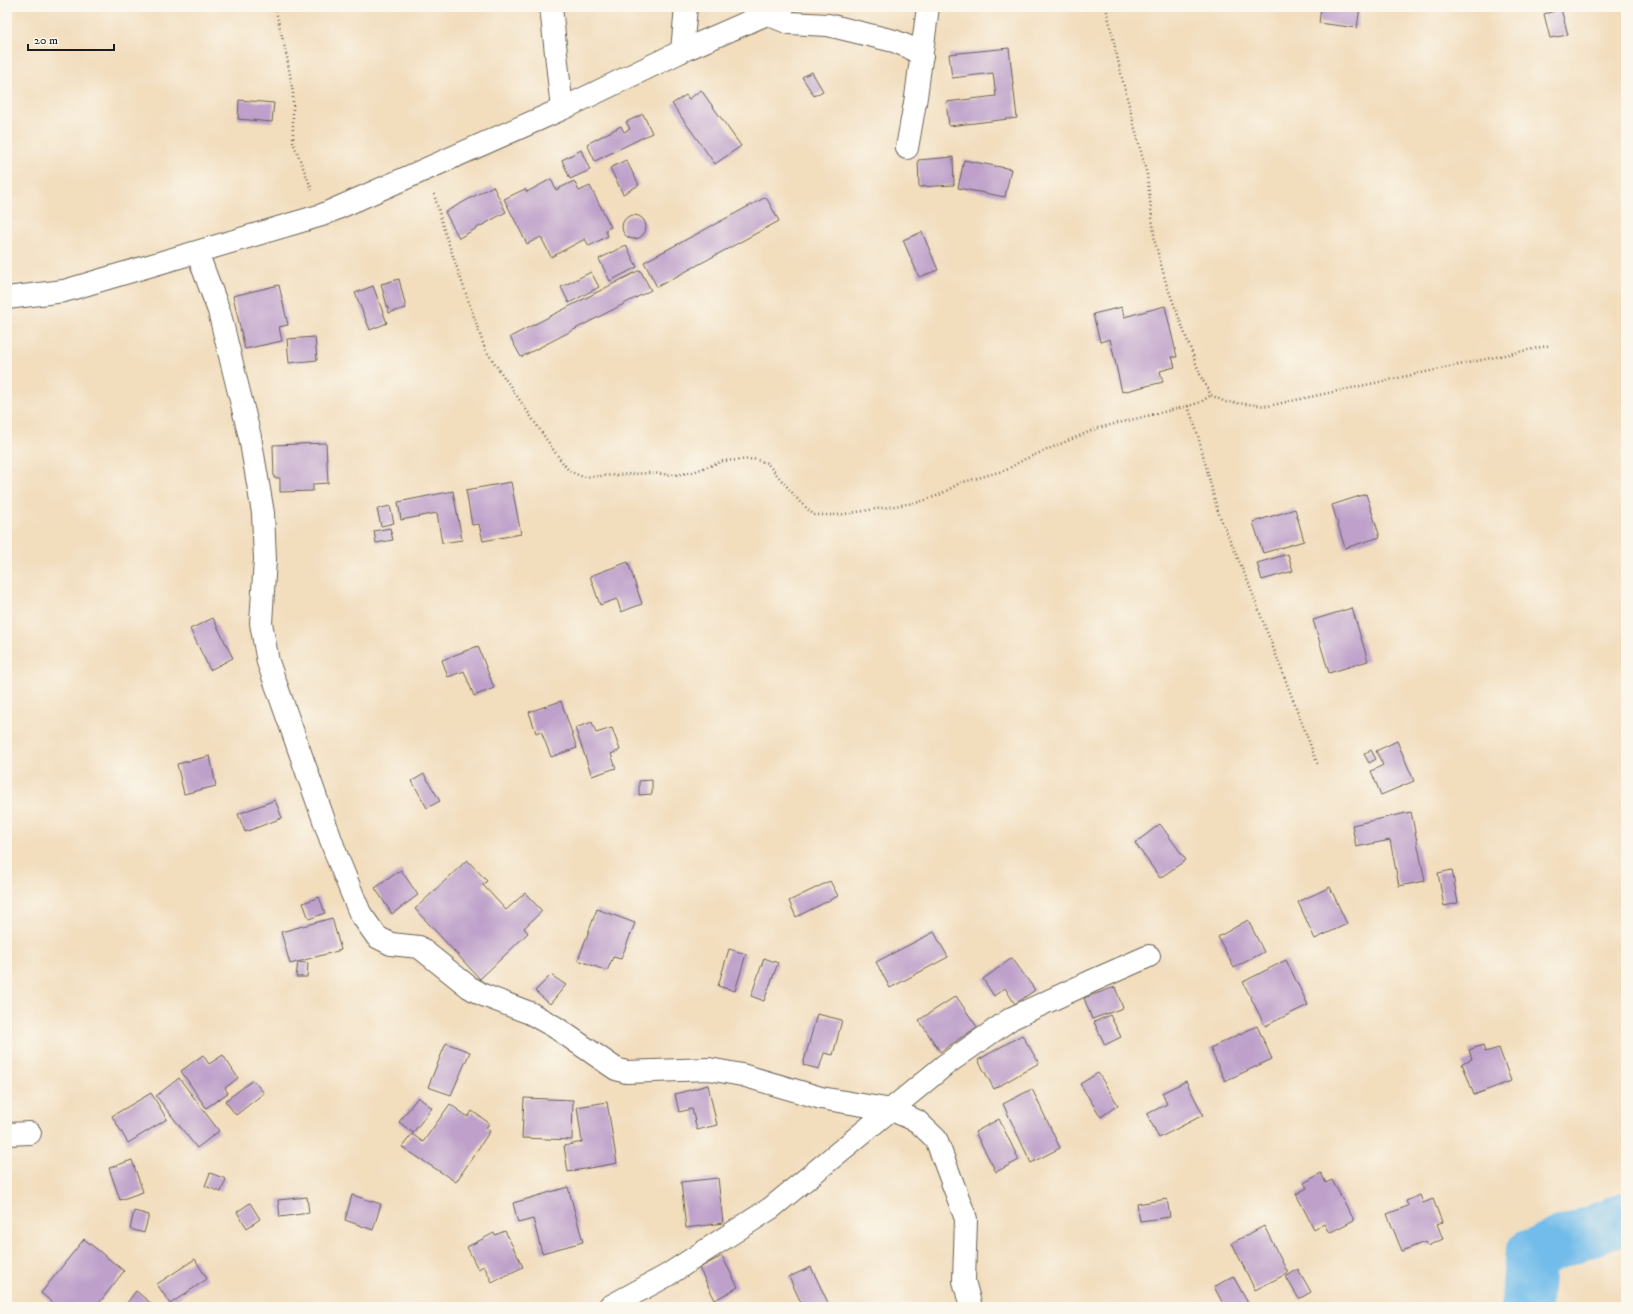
<svg xmlns="http://www.w3.org/2000/svg" width="1633" height="1314" font-family="'IM FELL DW Pica',serif">
  <style>
    .lines { fill: none; stroke-linecap: round; stroke-linejoin: round }
    .river { stroke: #71bcea; stroke-width: 51 }
    .building { fill: #bea0ca }
    .minor-casing { stroke: #676054; stroke-width: 24 }
    .path { stroke: #676054; stroke-width: 2.5; stroke-dasharray: 1 3; stroke-linecap: butt }
    .minor { stroke: #fff; stroke-width: 22 }
  </style>
  <rect width="100%" height="100%" fill="#fbf7ec"/>
  <filter id="ink" filterUnits="userSpaceOnUse"><feTurbulence type="fractalNoise" baseFrequency=".025" numOctaves="2"/><feDisplacementMap in="SourceGraphic" scale="8" xChannelSelector="R" yChannelSelector="G"/><feConvolveMatrix kernelMatrix="1 2 1 2 8 2 1 2 1" color-interpolation-filters="sRGB"/></filter>
  <filter id="wash" filterUnits="userSpaceOnUse"><feTurbulence type="fractalNoise" baseFrequency=".012" numOctaves="4" result="noise"/><feDisplacementMap in="SourceGraphic" scale="16" xChannelSelector="R" yChannelSelector="G"/><feGaussianBlur stdDeviation="0.9" result="paint"/><feColorMatrix in="noise" values="0 0 0 0 0 0 0 0 0 0 0 0 0 0 0 0 0 1.4 0 .05"/><feComposite in="paint" operator="in"/></filter>
  <g filter="url(#wash)">
    <rect width="100%" height="100%" fill="#f2ddbd"/>
    <g class="lines">
      <path class="river" d="M1526 1307 1530 1255 1626 1218"/>
    </g>
    <g id="blocks">
      <path class="building" d="M1321 7H1360L1357 28 1319 23Z
        M1561 9 1568 35 1550 38 1544 14Z
        M1009 48 1017 118 949 126 946 102 996 96 993 73 952 78 949 54Z
        M812 72 823 91 814 96 802 77Z
        M701 90 741 146 715 164 672 104 686 95 689 99Z
        M239 100 274 103 272 122 238 119Z
        M643 114 652 133 595 161 587 144 621 126 624 132 630 129 626 122Z
        M581 150 590 170 570 179 562 160Z
        M953 157 954 185 919 187 918 160Z
        M626 160 639 185 623 194 610 168Z
        M964 160 1011 169 1005 197 958 188Z
        M551 179 556 190 574 181 579 191 590 186 611 227 605 230 608 236 589 246 585 239 551 257 541 237 527 244 504 199 525 189 527 192Z
        M493 186 506 212 459 238 445 212Z
        M766 197 779 221 657 287 644 262Z
        M622 227a12 12 0 1 1 24 0a12 12 0 1 1-24 0Z
        M922 232 938 270 919 277 903 240Z
        M626 245 637 267 610 281 599 259Z
        M640 270 651 290 521 357 510 337Z
        M591 272 599 287 569 303 561 287Z
        M399 279 406 308 389 313 381 284Z
        M279 285 288 325 279 327 282 341 245 349 233 296Z
        M373 286 387 323 370 330 355 293Z
        M1165 306 1177 357H1172L1175 367 1160 371 1163 382 1122 392 1110 339 1100 342 1093 314 1122 307 1124 317Z
        M315 337 317 360 289 363 287 339Z
        M326 443 328 483 313 484V491L280 492V478H274L273 445Z
        M511 482 521 534 483 541 479 524 472 525 466 490Z
        M453 491 462 540 442 543 437 513 401 520 398 502Z
        M1366 494 1380 537 1345 548 1332 505Z
        M390 506 394 523 381 526 377 509Z
        M1295 509 1304 541 1263 553 1253 522Z
        M390 528 393 540 376 543 374 531Z
        M1288 554 1293 571 1262 580 1257 563Z
        M628 562 642 604 621 612 617 599 600 605 590 576Z
        M1352 608 1368 661 1329 673 1313 620Z
        M213 618 233 658 210 670 190 629Z
        M478 646 494 688 474 696 464 671 448 677 442 660Z
        M561 701 577 748 551 757 541 731 536 733 529 712Z
        M592 722 596 733 612 728 620 750 611 754 616 768 592 776 575 728Z
        M1397 741 1414 781 1381 795 1371 771 1383 765 1376 751Z
        M1371 750 1376 759 1369 763 1364 754Z
        M210 756 216 786 184 794 177 764Z
        M424 774 440 801 427 808 412 781Z
        M652 780V794L639 795V781Z
        M275 800 282 818 245 832 238 814Z
        M1411 812 1425 881 1399 886 1390 840 1356 847 1352 825Z
        M1160 824 1186 860 1160 878 1135 843Z
        M467 860 487 881 483 885 506 910 525 893 542 911 524 928 528 933 480 979 415 909Z
        M401 870 418 895 392 914 375 888Z
        M1452 870 1458 903 1444 906 1438 873Z
        M830 881 838 896 796 917 789 901Z
        M1330 887 1347 924 1315 939 1298 902Z
        M319 897 325 913 309 919 303 903Z
        M597 909 635 923 621 959 613 957 607 971 578 960Z
        M332 918 341 950 290 964 281 932Z
        M1248 920 1264 952 1234 968 1218 937Z
        M934 932 948 957 890 988 876 962Z
        M729 949 746 954 735 991 718 986Z
        M764 958 778 963 764 1001 751 996Z
        M1012 958 1035 990 1015 1004 1005 988 994 996 983 979Z
        M1286 960 1308 1005 1265 1026 1243 982Z
        M298 962 308 963 307 977H296Z
        M551 975 566 985 550 1004 535 991Z
        M1115 987 1123 1008 1092 1019 1084 998Z
        M956 996 977 1027 940 1052 919 1020Z
        M817 1014 842 1020 833 1055 824 1053 819 1069 803 1065Z
        M1110 1015 1121 1037 1105 1045 1094 1022Z
        M1257 1026 1272 1059 1225 1081 1210 1048Z
        M1022 1035 1039 1063 994 1089 978 1060Z
        M446 1043 470 1052 451 1095 428 1087Z
        M1483 1045 1485 1052 1499 1048 1511 1081 1474 1095 1462 1063 1472 1059 1469 1050Z
        M203 1055 209 1064 223 1055 238 1078 225 1088 228 1093 206 1108 181 1071Z
        M1098 1073 1118 1105 1101 1117 1080 1084Z
        M179 1078 219 1131 197 1148 156 1096Z
        M253 1080 264 1093 236 1115 225 1101Z
        M1186 1081 1203 1115 1159 1138 1147 1114 1167 1104 1162 1093Z
        M708 1085 717 1125 697 1130 692 1109 679 1112 675 1094Z
        M1032 1089 1060 1148 1031 1163 1003 1104Z
        M151 1093 167 1119 128 1143 112 1116Z
        M418 1097 432 1108 413 1133 399 1122Z
        M524 1098 573 1100 572 1140 522 1138Z
        M607 1102 617 1163 568 1172 564 1146 582 1142 577 1107Z
        M450 1104 468 1117 472 1111 489 1123 486 1128 490 1131 456 1182 402 1147 412 1134 423 1142Z
        M999 1119 1019 1160 996 1172 975 1132Z
        M132 1160 143 1192 120 1200 109 1168Z
        M210 1173 226 1179 221 1192 205 1186Z
        M1321 1173 1326 1183 1332 1180 1354 1220 1329 1233 1324 1224 1314 1229 1296 1194 1307 1188 1304 1183Z
        M718 1178 723 1223 686 1228 681 1182Z
        M568 1187 583 1242 542 1253 533 1219 518 1223 513 1203Z
        M352 1195 381 1204 373 1230 345 1220Z
        M1420 1195 1423 1203 1433 1199 1442 1222 1437 1224 1443 1239 1427 1246 1425 1242 1402 1251 1387 1214 1408 1206 1406 1201Z
        M307 1197 309 1213 280 1217 278 1200Z
        M1167 1199 1170 1217 1140 1221 1137 1204Z
        M250 1203 260 1219 247 1228 237 1212Z
        M134 1211 149 1215 144 1233 130 1229Z
        M1264 1226 1288 1273 1255 1290 1232 1243Z
        M505 1231 523 1267 492 1282 484 1266 478 1269 467 1247 494 1233 495 1235Z
        M84 1239 124 1271 96 1307H58L41 1293Z
        M722 1256 738 1287 715 1300 699 1268Z
        M195 1259 207 1279 170 1304 157 1284Z
        M811 1267 830 1307H803L789 1277Z
        M1298 1269 1311 1292 1299 1299 1286 1277Z
        M1233 1276 1249 1305 1245 1307H1225L1214 1287Z
        M136 1291 153 1305 152 1307H124Z"/>
    </g>
  </g>
  <g filter="url(#ink)">
    <use href="#blocks" fill-opacity="0" stroke="#676054" stroke-width="1"/>
    <g class="lines">
      <defs>
        <path id="minor" d="M551 7 562 109
          M767 14 789 23 828 25 894 41 909 47 922 56
          M682 51 686 7
          M907 148 916 97 928 7
          M197 252 219 311 250 437 263 513 265 559 261 623 268 662 337 857 360 913 377 937 391 944 419 947 469 987 483 995 530 1013 555 1027 616 1069 626 1072 709 1069 742 1075 821 1098 892 1110 917 1121 936 1139 966 1219 964 1281 971 1307
          M7 298 64 291 322 215 562 109 682 51 783 7
          M7 1134 30 1133
          M609 1307 666 1276 771 1208 945 1065 1012 1018 1092 981 1149 956"/>
      </defs>
      <use href="#minor" class="minor-casing"/>
      <path class="path" d="M275 7 287 57 293 93V142L312 190
        M1106 7 1122 78 1147 175 1155 242 1166 283 1201 377 1211 395 1225 402 1268 406 1551 345
        M434 194 444 230 485 349 557 455 569 471 583 477 649 473 676 475 693 472 723 461 753 459 767 463 800 502 814 515H838L920 502 939 495 960 483 1006 470 1025 459 1098 428 1188 406 1201 402 1211 395
        M1188 406 1197 432 1218 512 1248 582 1318 765"/>
      <use href="#minor" class="minor"/>
    </g>
  </g>
  <rect width="1633" height="1314" fill="none" stroke="#fbf7ec" stroke-width="24"/>
  <path d="M28 44v6h86v-6" fill="none" stroke="#1c1c1c" stroke-width="2"/>
  <text x="34" y="44" font-size="12" fill="#1c1c1c" stroke="#fbf7ec" stroke-width="3" paint-order="stroke">20 m</text>
</svg>
